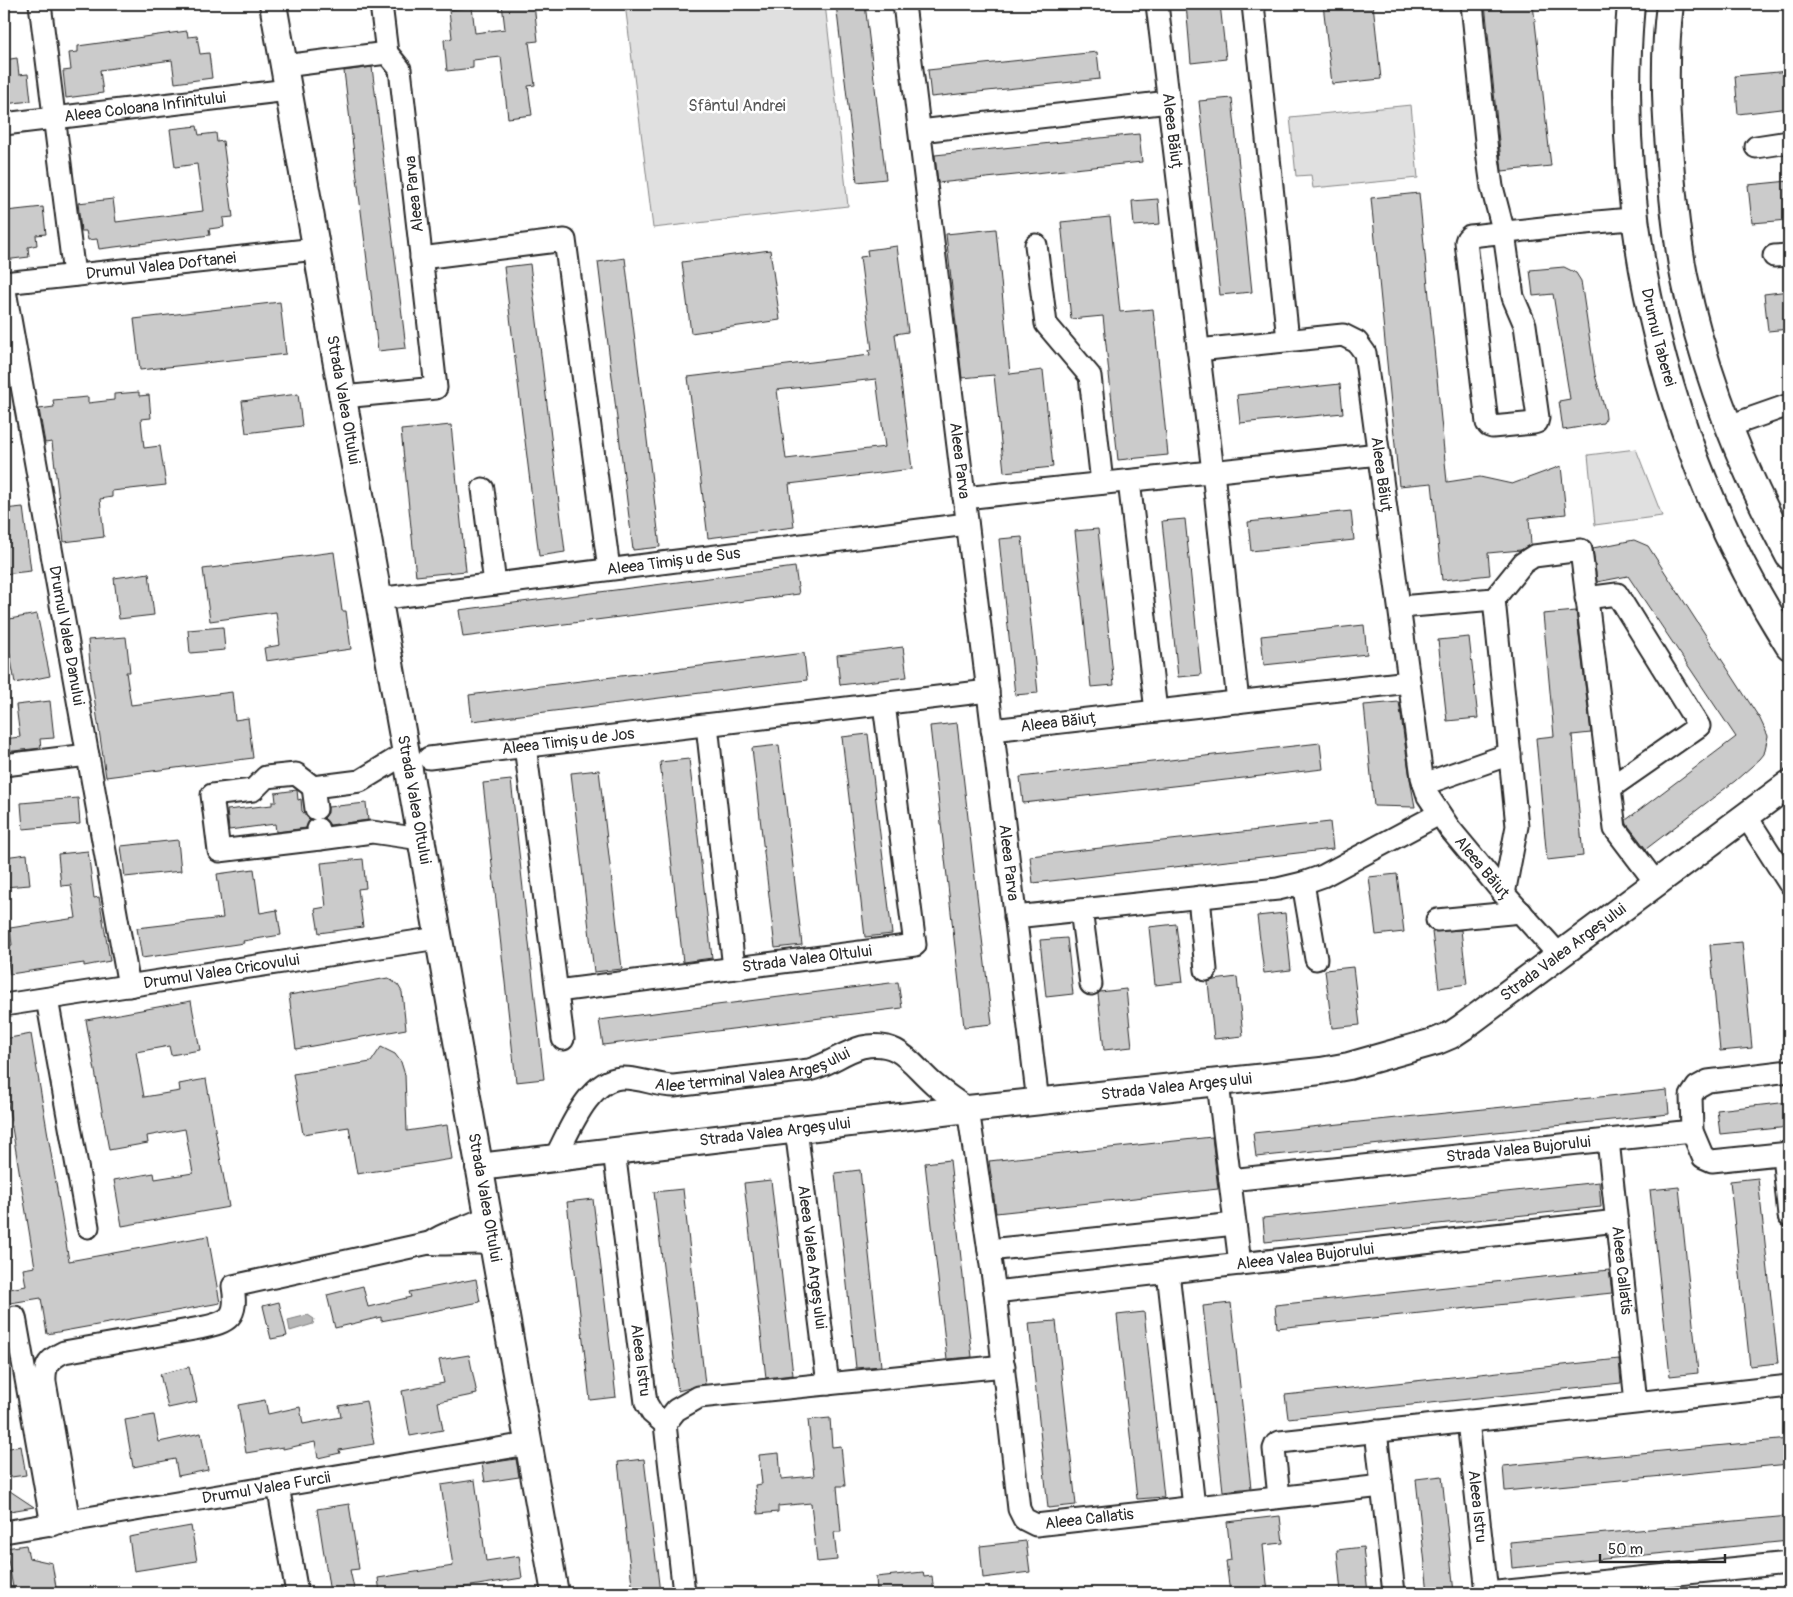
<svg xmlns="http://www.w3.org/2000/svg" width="1793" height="1597" font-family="Pangolin,sans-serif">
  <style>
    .green { fill: #e0e0e0; stroke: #868686 }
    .water { fill: #b6b6b6; stroke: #7e7e7e }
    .building { fill: #cbcbcb; stroke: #2b2b2b; fill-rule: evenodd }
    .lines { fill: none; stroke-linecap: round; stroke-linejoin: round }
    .minor-casing { stroke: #2b2b2b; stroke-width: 25 }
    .major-casing { stroke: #2b2b2b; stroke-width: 30 }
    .minor { stroke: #fff; stroke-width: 21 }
    .major { stroke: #fff; stroke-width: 26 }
    .labels { text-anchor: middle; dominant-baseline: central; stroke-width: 5; stroke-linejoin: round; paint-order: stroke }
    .park-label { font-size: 16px; fill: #585858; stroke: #fff }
    .street-label { font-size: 16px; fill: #2b2b2b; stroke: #fff }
  </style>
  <rect width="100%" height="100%" fill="#fff"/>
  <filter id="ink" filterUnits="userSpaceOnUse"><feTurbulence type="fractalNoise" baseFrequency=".02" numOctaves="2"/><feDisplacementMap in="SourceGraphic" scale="10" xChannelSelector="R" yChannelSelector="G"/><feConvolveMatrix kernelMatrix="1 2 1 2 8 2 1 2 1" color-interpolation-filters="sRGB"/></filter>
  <g filter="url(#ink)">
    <path class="green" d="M625 4H747L758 7 798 4H825L848 206 653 228Z
      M1411 105 1418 178 1313 188 1311 175 1296 176 1290 117Z
      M1636 449 1662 516 1595 525 1588 455Z"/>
    <path class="water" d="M308 1315 314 1319 313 1324 290 1331 288 1320Z"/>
    <path class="building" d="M502 4H534L538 41 529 42 535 85 528 86 532 115 508 118 501 57 473 60V68L447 71 444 40 452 38 449 10 472 7 475 33 505 29Z
      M836 4H865L886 179 857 182Z
      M1186 4H1220L1226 59 1191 63Z
      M1323 4H1373L1381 79 1332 84Z
      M1485 4H1533L1551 166 1502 171Z
      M187 31 188 37 197 36 200 54 209 53 212 78 175 83 172 60 100 70 103 93 66 98 63 71 71 70 69 53 78 52V46Z
      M1097 52 1100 79 931 97 928 70Z
      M17 58 19 75 28 74 31 101 4 104V60Z
      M372 67 406 348 378 351 344 71Z
      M1789 71V108L1738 114 1735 76Z
      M1232 98 1252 292 1220 295 1199 101Z
      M197 126 199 135 216 133 217 142 223 141 233 217 223 218 224 227 209 229 210 235 99 249 97 239 88 240 86 231H81L78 203 113 199 116 222 203 211 197 164 175 167 170 129Z
      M1139 134 1142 162 938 183 935 155Z
      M1789 181V220L1752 223 1748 185Z
      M1419 193 1447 482 1480 477 1512 484 1561 466 1566 514 1529 518 1531 544 1521 550 1488 553 1490 575 1442 580 1432 483 1399 486 1371 198Z
      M1158 199 1160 224 1134 226 1132 201Z
      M43 207 46 234 36 235 37 245 28 247 29 257 4 260V234L8 233 6 211Z
      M1110 217 1120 312 1153 309 1168 455 1118 460 1103 316 1071 319 1061 222Z
      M996 229 1010 374 1043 370 1053 467 1004 472 994 375 962 378 946 234Z
      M897 246 908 332 895 334 912 469 789 484 794 527 708 538 688 377 870 355 869 350H872L860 257 868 256 867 250ZM876 379 885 447 786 459 777 390Z
      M770 250 780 320 691 333 682 262Z
      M625 258 660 547 633 550 598 262Z
      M530 264 565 552 539 556 504 267Z
      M1564 267 1576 273 1581 281 1595 375 1605 410 1606 418 1603 423 1563 430 1559 401 1570 399 1553 294 1533 296 1530 270Z
      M1789 291V329L1768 331 1764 294Z
      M280 302 286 354 140 370 134 319Z
      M1340 384 1343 413 1240 423 1237 395Z
      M139 392V396L149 395 151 418 141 419 144 448 160 446 166 485 112 491V497L100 499 104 537 64 542 52 442 45 443 39 409 54 407 53 400 88 397V403L114 400V394Z
      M298 394 302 426 246 433 242 401Z
      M451 425 466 571 416 576 401 430Z
      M23 507 31 571 4 574V509Z
      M1351 511 1354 540 1251 551 1248 522Z
      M1185 519 1201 675 1178 677 1162 521Z
      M1098 529 1114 685 1091 687 1075 531Z
      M1022 537 1038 693 1015 695 999 539Z
      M1634 540 1648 546 1760 719 1768 736 1764 754 1760 759 1735 781 1646 849 1627 824 1626 820 1736 737 1628 576 1597 582 1593 548Z
      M334 552 342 611H346L351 649 266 661 264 648 280 645 276 612 210 621 203 569Z
      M795 567 799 594 463 637 459 610Z
      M149 573 154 615 119 619 114 578Z
      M1576 611 1591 733 1572 735 1583 856 1547 860 1536 738 1554 736 1543 614Z
      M37 614 50 676 15 683 4 620Z
      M1364 625 1367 654 1264 665 1261 636Z
      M223 627 225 650 190 653 188 630Z
      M126 637 130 672H126L131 705 232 692 235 720 248 718 253 758 106 777 91 676 88 640Z
      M1469 637 1478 718 1447 721 1438 640Z
      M903 647 907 677 840 685 837 655Z
      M804 653 807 680 472 721 469 695Z
      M50 701 54 738 40 739 41 748 4 752V739L20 737 16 705Z
      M1399 702 1410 779 1415 807 1374 806 1364 705Z
      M957 723 992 1024 964 1027 930 726Z
      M868 734 892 934 865 937 842 737Z
      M1320 743 1323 769 1023 803 1020 777Z
      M779 745 802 945 775 948 752 748Z
      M689 759 712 958 683 962 660 762Z
      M599 770 622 969 594 972 571 773Z
      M511 780 544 1079 516 1082 483 783Z
      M297 790 298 800 301 799 302 811 310 820 306 828 276 832 275 824 229 830 227 810 272 805V802H276L275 793Z
      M78 798 80 824 23 829 21 803Z
      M366 803 368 820 330 825 324 818 328 813V807Z
      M1330 822 1333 849 1033 883 1030 856Z
      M178 840 181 871 125 877 121 846Z
      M88 851 94 898 99 897 110 961 84 966V963L10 974 6 946 12 945 10 928 76 918 71 885 61 886 58 854Z
      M27 854 30 885 4 887V857Z
      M363 859 366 888 358 889 363 927 319 933 315 909 326 907 321 863Z
      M254 869 260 913 277 910 281 935 243 941 244 943 142 958 137 928 223 918 217 874Z
      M1397 874 1404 932 1376 935 1369 877Z
      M1285 913 1291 970 1264 973 1257 916Z
      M1176 924 1183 982 1155 985 1149 927Z
      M1461 930 1467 984 1439 988 1432 932Z
      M1067 938 1073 994 1046 997 1040 940Z
      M1742 942 1752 1048 1720 1051 1710 945Z
      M1353 967 1360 1025 1332 1028 1325 970Z
      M1237 977 1243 1036 1214 1039 1208 982 1214 980Z
      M388 978 398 985 402 992 406 1029 296 1049 289 995Z
      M898 982 902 1008 603 1045 599 1020Z
      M1126 989 1132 1047 1104 1050 1098 994 1100 992Z
      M191 1001 200 1050 171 1055 169 1046 136 1052 144 1097 180 1091 179 1084 206 1079 229 1207 122 1226 114 1180 154 1173 155 1179 193 1173 185 1129 147 1136 148 1143 109 1150 86 1020Z
      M31 1034 69 1261 208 1236 220 1303 47 1334 41 1298 4 1304V1290L26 1286 23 1269 35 1267 4 1079V1039Z
      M381 1047 395 1054 401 1062 405 1075 407 1131 447 1125 452 1159 357 1174 349 1127 303 1134 293 1074 371 1062Z
      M1667 1090 1669 1114 1256 1157 1253 1133Z
      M1789 1102V1127L1720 1134 1717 1110Z
      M1212 1137 1218 1189 996 1213 989 1161Z
      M950 1160 972 1357 947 1359 925 1163Z
      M860 1170 881 1366 856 1368 835 1173Z
      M1758 1178 1778 1363 1750 1366 1730 1181Z
      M771 1180 793 1375 766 1378 744 1183Z
      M1599 1182 1601 1207 1265 1242 1263 1218Z
      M1679 1187 1698 1373 1670 1376 1650 1190Z
      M683 1189 705 1384 678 1391 654 1192Z
      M593 1199 616 1397 590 1400 567 1202Z
      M1609 1270 1612 1293 1277 1328 1275 1305Z
      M476 1279 480 1302 381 1321V1317L335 1328 327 1295 363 1286 368 1307 411 1297 409 1292Z
      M279 1302 287 1336 271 1339 263 1306Z
      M1231 1303 1251 1488 1223 1491 1203 1306Z
      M1144 1312 1164 1497 1137 1499 1117 1315Z
      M1056 1321 1076 1505 1048 1508 1029 1323Z
      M469 1355 477 1394 438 1402 443 1430 410 1436 402 1391 444 1383 439 1360Z
      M1619 1359 1621 1383 1288 1418 1285 1395Z
      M189 1367 197 1402 168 1408 160 1374Z
      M265 1400 268 1414 300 1407 303 1424 341 1417 339 1406 366 1401 374 1444 339 1450 340 1453 318 1458 315 1442 283 1449V1447L246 1453 238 1405Z
      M154 1415 159 1442 201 1433 208 1470 178 1476 175 1459 133 1467 125 1420Z
      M830 1418 832 1447 841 1446 845 1486H837L841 1532H834L837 1560 817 1562 811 1503 778 1506V1512L758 1514 755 1485 762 1484 759 1455 779 1453 781 1479 814 1476 808 1420Z
      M1789 1439V1464L1505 1491 1503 1466Z
      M21 1446 26 1475 4 1478V1449Z
      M516 1459 519 1477 485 1482 482 1464Z
      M644 1459 660 1593H633L618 1462Z
      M1442 1476 1454 1593H1428L1416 1479Z
      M475 1480 486 1561 519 1556 522 1578 427 1593H380L378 1578 453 1566 441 1485Z
      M4 1487 34 1507 4 1512Z
      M349 1504 359 1569 350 1570 355 1593H330L317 1509Z
      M1280 1516 1283 1543 1263 1545 1268 1593H1230L1226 1561 1231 1560 1227 1522Z
      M1789 1516V1541L1512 1568 1510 1542Z
      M191 1526 197 1561 134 1571 129 1537Z
      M1026 1541 1030 1572 983 1578 980 1546Z
      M26 1545 29 1558 52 1563 57 1593H14L6 1548Z
      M1363 1547 1368 1593H1341L1337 1550Z
      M923 1572 924 1577 932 1576 934 1593H877L876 1577Z"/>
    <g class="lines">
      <defs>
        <g id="minor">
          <path d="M40 4 74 275"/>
          <path id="s1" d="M904 4 1038 1102"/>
          <path id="s2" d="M1157 4 1213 472 1238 702"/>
          <path d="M1253 4 1288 340"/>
          <path d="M1472 4 1487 151 1492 187 1504 233 1513 297 1525 325 1538 418 1537 422 1534 423 1492 427 1489 426 1487 423 1466 242 1467 239 1470 236C1525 231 1580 222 1635 219"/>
          <path d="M284 66 387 53"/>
          <path id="s3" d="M4 124 288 90"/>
          <path d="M920 131 1169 102"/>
          <path d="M1756 147 1789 142"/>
          <path d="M1036 245 1046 324 1090 376 1102 483"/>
          <path d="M1774 256 1789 255"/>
          <path d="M421 258 565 240 609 569"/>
          <path id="s4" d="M4 283 316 249"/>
          <path id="s5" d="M4 285 129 986"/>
          <path id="s6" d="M1198 350 1343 335 1357 342 1365 353 1422 777 1428 796 1450 829 1504 894 1560 956"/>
          <path d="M343 397 436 388 400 69 387 53 381 4"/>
          <path d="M1729 426 1789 405"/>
          <path d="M1129 481 1156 711"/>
          <path d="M483 489 495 584"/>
          <path d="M964 498 1379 454"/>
          <path d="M1586 598 1617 594 1699 726 1610 788"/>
          <path id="s7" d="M378 599 967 524"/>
          <path d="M1494 599 1517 826 1504 894"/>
          <path d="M1400 607 1494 599 1523 563 1534 556 1581 550 1615 829 1656 883"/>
          <path d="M707 725 734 968"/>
          <path id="s8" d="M992 730 1409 682"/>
          <path d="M525 746 563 1039"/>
          <path id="s9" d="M429 758 988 691"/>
          <path d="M4 765 88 755"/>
          <path d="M1424 784 1510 754"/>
          <path d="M313 787 296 774 266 777 253 790 212 795 219 851 320 839"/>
          <path d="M316 809 313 787 360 781 406 753"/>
          <path d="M1746 816 1789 883"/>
          <path d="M318 829 320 839 372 832 421 839"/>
          <path d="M1303 883 1316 959"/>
          <path d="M1199 897 1206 970"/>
          <path d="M1081 910 1091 984"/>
          <path d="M1015 917 1278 889 1303 883 1323 876 1439 814"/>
          <path d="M1437 920 1521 912"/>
          <path id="s10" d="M557 991 915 945 884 704"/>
          <path d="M47 999 88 1227"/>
          <path id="s11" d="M4 1005 438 938"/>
          <path d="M1789 1071 1708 1081 1697 1087 1691 1096 1692 1131 1703 1157 1712 1161 1789 1153"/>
          <path d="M1218 1083 1240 1264"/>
          <path id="s12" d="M796 1129 828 1384"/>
          <path id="s13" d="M1608 1140 1636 1402"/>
          <path id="s14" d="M614 1151 646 1403 652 1413 665 1424 684 1593"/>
          <path d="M1783 1154 1789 1216"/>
          <path id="s15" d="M555 1158C569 1132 588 1080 621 1078 639 1077 656 1086 674 1086L809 1070C828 1065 844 1052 862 1047 899 1039 910 1063 934 1084 944 1093 956 1101 968 1109L995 1292 1019 1509 1024 1519 1036 1525 1382 1486"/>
          <path id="s16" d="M1230 1180 1692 1131"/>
          <path d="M430 1243C447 1230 469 1228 488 1216"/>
          <path d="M989 1250 1235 1224"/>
          <path d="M1168 1272 1194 1507"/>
          <path id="s17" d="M995 1292 1617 1221"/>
          <path d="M15 1317 52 1525"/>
          <path id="s18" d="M1468 1421 1487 1593"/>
          <path d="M665 1424 676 1410 699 1397 1004 1366"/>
          <path d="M1376 1431 1394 1593"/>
          <path d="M278 1486 297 1593"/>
          <path d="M1279 1497 1274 1449 1276 1444 1280 1442 1789 1386"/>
          <path d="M69 1522 45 1382C44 1366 49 1359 64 1352L200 1328C230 1322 238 1317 233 1286L429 1243C451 1246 472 1241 493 1244"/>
          <path id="s19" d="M4 1532 528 1444"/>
          <path d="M1487 1593 1789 1563"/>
        </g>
        <g id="major">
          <path id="s20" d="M273 4 555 1593"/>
          <path id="s21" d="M1631 4C1611 228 1669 457 1789 646"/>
          <path d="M1670 4C1664 52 1665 100 1669 148 1672 190 1676 234 1684 276 1704 373 1742 469 1789 556"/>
          <path id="s22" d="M479 1167 968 1109 1321 1071 1349 1066 1437 1041 1451 1035 1463 1027 1789 784"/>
        </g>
      </defs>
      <use href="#minor" class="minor-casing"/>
      <use href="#major" class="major-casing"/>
      <use href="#minor" class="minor"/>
      <use href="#major" class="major"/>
    </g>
  </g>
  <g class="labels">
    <g class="park-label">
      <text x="737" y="106">Sfântul Andrei</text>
    </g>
    <g class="street-label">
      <text stroke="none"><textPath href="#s3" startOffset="142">Aleea Coloana Infinitului</textPath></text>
      <text stroke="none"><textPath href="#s2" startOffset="129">Aleea Băiuț</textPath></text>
      <text transform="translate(414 194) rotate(-96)">Aleea Parva</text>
      <text stroke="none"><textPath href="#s4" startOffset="158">Drumul Valea Doftanei</textPath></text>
      <text stroke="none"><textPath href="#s21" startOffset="336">Drumul Taberei</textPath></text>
      <text stroke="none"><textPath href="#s20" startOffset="402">Strada Valea Oltului</textPath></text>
      <text stroke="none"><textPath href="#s1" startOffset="460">Aleea Parva</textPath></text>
      <text stroke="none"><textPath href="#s6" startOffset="299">Aleea Băiuț</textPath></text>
      <text stroke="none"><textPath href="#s7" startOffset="298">Aleea Timișu de Sus</textPath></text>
      <text stroke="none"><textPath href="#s5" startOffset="356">Drumul Valea Danului</textPath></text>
      <text stroke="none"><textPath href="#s8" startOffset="68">Aleea Băiuț</textPath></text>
      <text stroke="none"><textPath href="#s9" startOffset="140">Aleea Timișu de Jos</textPath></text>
      <text stroke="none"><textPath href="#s20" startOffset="808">Strada Valea Oltului</textPath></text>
      <text stroke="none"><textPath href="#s1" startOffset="865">Aleea Parva</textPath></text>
      <text stroke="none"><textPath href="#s6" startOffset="714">Aleea Băiuț</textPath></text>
      <text stroke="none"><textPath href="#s22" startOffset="1122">Strada Valea Argeșului</textPath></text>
      <text stroke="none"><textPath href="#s10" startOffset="252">Strada Valea Oltului</textPath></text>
      <text stroke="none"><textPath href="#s11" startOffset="220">Drumul Valea Cricovului</textPath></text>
      <text stroke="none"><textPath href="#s15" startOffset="242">Alee terminal Valea Argeșului</textPath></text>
      <text stroke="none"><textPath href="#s22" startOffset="702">Strada Valea Argeșului</textPath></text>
      <text stroke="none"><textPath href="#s22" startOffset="298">Strada Valea Argeșului</textPath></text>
      <text stroke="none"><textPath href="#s16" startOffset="290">Strada Valea Bujorului</textPath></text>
      <text stroke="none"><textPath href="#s20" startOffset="1212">Strada Valea Oltului</textPath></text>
      <text stroke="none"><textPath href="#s12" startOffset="129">Aleea Valea Argeșului</textPath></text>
      <text stroke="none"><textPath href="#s17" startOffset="312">Aleea Valea Bujorului</textPath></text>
      <text stroke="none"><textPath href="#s13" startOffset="131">Aleea Callatis</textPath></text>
      <text stroke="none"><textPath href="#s14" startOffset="211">Aleea Istru</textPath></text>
      <text stroke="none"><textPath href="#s19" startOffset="266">Drumul Valea Furcii</textPath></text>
      <text stroke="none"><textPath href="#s18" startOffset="86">Aleea Istru</textPath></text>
      <text stroke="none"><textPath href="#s15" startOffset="965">Aleea Callatis</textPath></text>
    </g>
  </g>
  <rect width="1793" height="1597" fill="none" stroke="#fff" stroke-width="20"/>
  <rect x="10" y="10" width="1773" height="1577" fill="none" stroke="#2b2b2b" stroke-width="2" filter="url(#ink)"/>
  <path d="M1600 1554v8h125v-8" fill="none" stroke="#2b2b2b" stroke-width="2.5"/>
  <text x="1608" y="1554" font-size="15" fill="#2b2b2b" stroke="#ffffff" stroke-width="4" paint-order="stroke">50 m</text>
</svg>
